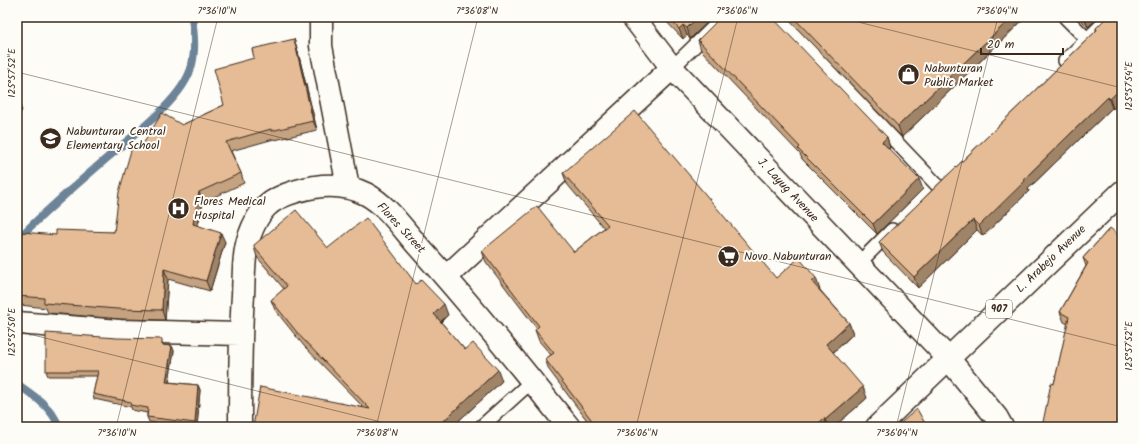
<svg xmlns="http://www.w3.org/2000/svg" width="1139" height="444" font-family="Kalam,sans-serif">
  <style>
    .lines { fill: none; stroke-linecap: round; stroke-linejoin: round }
    .stream { stroke: #6c8398; stroke-width: 8 }
    .lane-casing { stroke: #3b2a1e; stroke-width: 16 }
    .street-casing { stroke: #3b2a1e; stroke-width: 25 }
    .secondary-casing { stroke: #3b2a1e; stroke-width: 25 }
    .primary-casing { stroke: #3b2a1e; stroke-width: 25 }
    .lane { stroke: #fdfcf7; stroke-width: 13 }
    .street { stroke: #fdfcf7; stroke-width: 22 }
    .secondary { stroke: #fdfcf7; stroke-width: 22 }
    .primary { stroke: #fdfcf7; stroke-width: 22 }
    .wall { fill: #c5a280; stroke: #3b2a1e }
    .shaded-wall { fill: #a08468; stroke: #3b2a1e }
    .building { fill: #e5bc95; stroke: #3b2a1e }
    .ticks { fill: none; stroke: #3b2a1e; stroke-width: 1; stroke-opacity: 0.45 }
    .labels { text-anchor: middle; dominant-baseline: central; stroke-width: 4; stroke-linejoin: round; paint-order: stroke }
    .shield { fill: #fdfcf7; stroke: #75695f; stroke-width: 1 }
    .shield-label { font-size: 11px; font-weight: bold; fill: #3b2a1e }
    .poi-label { font-size: 12px; fill: #3b2a1e; stroke: #fdfcf7; text-anchor: start }
    .street-label { font-size: 12px; fill: #3b2a1e; stroke: #fdfcf7 }
    .neatline { fill: none; stroke: #3b2a1e; stroke-width: 1.5 }
    .ticks-label { font-size: 10px; text-anchor: middle; fill: #3b2a1e }
  </style>
  <rect width="100%" height="100%" fill="#fdfcf7"/>
  <filter id="ink" filterUnits="userSpaceOnUse"><feTurbulence type="fractalNoise" baseFrequency=".025" numOctaves="2"/><feDisplacementMap in="SourceGraphic" scale="8" xChannelSelector="R" yChannelSelector="G"/><feConvolveMatrix kernelMatrix="1 2 1 2 8 2 1 2 1" color-interpolation-filters="sRGB"/></filter>
  <g filter="url(#ink)">
    <g class="lines">
      <path class="stream" d="M17 240C45 211 76 185 107 158 132 136 182 100 191 68 196 52 194 34 192 17
        M17 384C34 396 52 407 59 427"/>
      <defs>
        <path id="lane" d="M777 17 938 186
          M1065 17 1087 39
          M1065 61 1110 17
          M672 68 724 17
          M858 264 892 230
          M481 427 532 381"/>
        <path id="street" d="M321 17V46L348 187
          M446 277 672 68
          M17 323 120 331 240 334
          M948 358 997 418 1002 427
          M240 427C240 383 240 339 243 295 244 276 243 255 249 237 259 209 269 199 297 191 320 184 344 183 366 194 387 205 403 229 418 246 471 305 520 366 569 427"/>
        <path id="secondary" d="M633 17 672 68 948 358"/>
        <path id="primary" d="M877 427 1122 192"/>
      </defs>
      <use href="#lane" class="lane-casing"/>
      <use href="#street" class="street-casing"/>
      <use href="#secondary" class="secondary-casing"/>
      <use href="#primary" class="primary-casing"/>
      <use href="#lane" class="lane"/>
      <use href="#street" class="street"/>
      <use href="#secondary" class="secondary"/>
      <use href="#primary" class="primary"/>
    </g>
    <path class="wall" d="M662 17H713L690 39 687 35 683 39Z
      M786 17H1026L902 137Z
      M1078 17H1099L1088 27Z
      M1122 17V101L1113 109 1112 108 1028 189 1029 191 983 236 977 230 918 288 883 252 879 242 1096 31V28Z
      M294 39 297 48 317 130 275 140 274 139 231 151 241 173 244 183 203 202 198 225 225 242 210 291 168 279 165 320 121 319 48 313 46 308 20 305 17 298V284L56 235 114 232 140 149 182 125 224 105 254 58Z
      M698 40 887 137 890 148 889 149 923 189 877 234 802 159 800 154 701 50Z
      M563 173 776 278 820 290 849 323 853 334 833 353 867 398 834 427H592L549 370 545 359 551 355 539 341 535 330 537 329 486 262 482 251 574 252 604 228 567 184Z
      M1110 228 1054 384 1068 324 1064 322 1060 312 1086 266 1083 258Z
      M254 247 328 248 416 284 448 315 441 322 465 350 502 381 452 427H253L363 407 304 346 275 310 271 300 284 289 257 257Z
      M164 345 172 346 174 351 169 382 198 385 200 390 197 427H188L149 422 147 417V413L132 410 131 407 94 399 93 394 97 376H48L46 371Z"/>
    <path class="shaded-wall" d="M698 17H713L690 39 687 28Z
      M1012 17H1026L902 137 898 126Z
      M1084 17H1099L1088 27Z
      M683 25 687 35 683 39 679 29Z
      M294 39 297 48 317 130 313 121Z
      M1122 87V101L1113 109 1110 99Z
      M1108 97 1112 108 1028 189 1029 191 983 236 979 226 1024 179Z
      M17 98 22 111 17 114Z
      M887 137 890 148 886 153 882 142Z
      M919 179 923 189 877 234 873 224Z
      M199 192 203 202 196 234 193 224Z
      M973 220 977 230 918 288 914 277Z
      M221 233 225 242 210 291 206 281Z
      M164 269 168 279 165 320 162 310Z
      M816 278 820 290 816 293 812 282Z
      M444 304 448 315 438 324 434 314Z
      M849 323 853 334 830 355 826 344Z
      M172 346 174 351 168 387 166 382Z
      M498 370 502 381 452 427H437Z
      M198 385 200 390 197 427 195 423Z
      M863 387 867 398 834 427H828L825 420Z
      M824 418 827 427H815Z"/>
    <path class="building" d="M668 17H698L687 28 683 25 679 29Z
      M721 17H772L887 137 882 142 919 179 873 224 798 149 800 147 698 40Z
      M793 17H1012L898 126Z
      M1107 17H1122V87L1110 99 1108 97 1024 179 1025 181 979 226 973 220 914 277 879 242 1097 30 1096 28Z
      M294 39 313 121 271 131V129L226 142 241 173 199 192 193 224 221 233 206 281 164 269 162 310 117 309 44 303V298L17 296V284L22 232 56 235V230L114 232 119 192 132 147 140 149 162 113 182 125 224 105 214 69 254 58 252 49Z
      M635 111 776 278 799 258 816 278 812 282 849 323 826 344 863 387 825 420 824 418 815 427H597L545 359 554 353 535 330 539 326 482 251 537 206 574 252 608 225 563 173Z
      M296 210 328 248 366 218 416 284 421 280 444 304 434 314 465 350 473 343 498 370 437 427H253L260 387 370 409 300 336 271 300 287 286 254 247V245Z
      M1110 228 1122 238V427H1042L1051 383 1054 384 1069 317 1060 312 1088 263 1083 258Z
      M46 333 117 338 162 339V345L172 346 166 382 198 385 195 423 147 417 148 408 130 405 131 402 93 394 98 371H46Z
      M917 409 927 427H896Z"/>
  </g>
  <path class="ticks" d="M838 17 1122 88M17 72 1122 347M17 331 401 427M116 427 218 17M376 427 478 17M636 427 738 17M896 427 998 17"/>
  <defs>
    <symbol id="shop-disc" viewBox="-11 -11 22 22"><circle r="9.5" fill="#3b2a1e" stroke="#fdfcf7"/><path d="M-5-2.5h2.3a2.7 3.5 0 0 1 5.4 0H5L5.5 6h-11ZM-1.5-2.5h3a1.5 2.3 0 0 0-3 0Z" fill="#fff"/></symbol>
    <symbol id="school-disc" viewBox="-11 -11 22 22"><circle r="9.5" fill="#3b2a1e" stroke="#fdfcf7"/><path d="M0-5L7-2L0 1L-7-2ZM-4 1L0 2.5L4 1V4Q0 6-4 4Z" fill="#fff"/></symbol>
    <symbol id="hospital-disc" viewBox="-11 -11 22 22"><circle r="9.5" fill="#3b2a1e" stroke="#fdfcf7"/><path d="M-5-5h3v3.5h4V-5h3V5h-3V1.5h-4V5h-3Z" fill="#fff"/></symbol>
    <symbol id="supermarket-disc" viewBox="-11 -11 22 22"><circle r="9.5" fill="#3b2a1e" stroke="#fdfcf7"/><path d="M-6-5.5h2.5l.6 2H6L4.5 2H-2.5L-4.4-4H-6ZM-1.5 3.2a1.3 1.3 0 1 0 .1 0ZM3 3.2a1.3 1.3 0 1 0 .1 0Z" fill="#fff"/></symbol>
  </defs>
  <g fill-rule="evenodd">
    <use href="#shop-disc" x="896" y="62" width="25" height="25"/>
    <use href="#school-disc" x="38" y="126" width="25" height="25"/>
    <use href="#hospital-disc" x="166" y="196" width="25" height="25"/>
    <use href="#supermarket-disc" x="716" y="244" width="25" height="25"/>
  </g>
  <g class="labels">
    <rect class="shield" x="986" y="300" width="26" height="18" rx="3"/>
    <g class="shield-label">
      <text x="999" y="309">907</text>
    </g>
    <g class="poi-label">
      <text x="924" y="68">Nabunturan<tspan x="924" dy="14">Public Market</tspan></text>
      <text x="66" y="131">Nabunturan Central<tspan x="66" dy="14">Elementary School</tspan></text>
      <text x="194" y="201">Flores Medical<tspan x="194" dy="14">Hospital</tspan></text>
      <text x="744" y="256">Novo Nabunturan</text>
    </g>
    <g class="street-label">
      <text transform="translate(788 190) rotate(47)">J. Layug Avenue</text>
      <text transform="translate(401 228) rotate(47)">Flores Street</text>
      <text transform="translate(1051 259) rotate(-44)">L. Arabejo Avenue</text>
    </g>
  </g>
  <rect width="1139" height="444" fill="none" stroke="#fdfcf7" stroke-width="44"/>
  <path d="M981 48v6h82v-6" fill="none" stroke="#3b2a1e" stroke-width="2"/>
  <text x="987" y="48" font-size="12" fill="#3b2a1e" stroke="#fdfcf7" stroke-width="3" paint-order="stroke">20 m</text>
  <rect x="22" y="22" width="1095" height="400" class="neatline"/>
  <g class="ticks-label">
    <text x="217" y="14">7°36'10"N</text>
    <text x="477" y="14">7°36'08"N</text>
    <text x="737" y="14">7°36'06"N</text>
    <text x="997" y="14">7°36'04"N</text>
    <text transform="translate(11 73) rotate(-90)" y="4">125°57'52"E</text>
    <text transform="translate(1128 86) rotate(-90)" y="4">125°57'54"E</text>
    <text transform="translate(11 332) rotate(-90)" y="4">125°57'50"E</text>
    <text transform="translate(1128 346) rotate(-90)" y="4">125°57'52"E</text>
    <text x="117" y="436">7°36'10"N</text>
    <text x="377" y="436">7°36'08"N</text>
    <text x="637" y="436">7°36'06"N</text>
    <text x="897" y="436">7°36'04"N</text>
  </g>
</svg>
